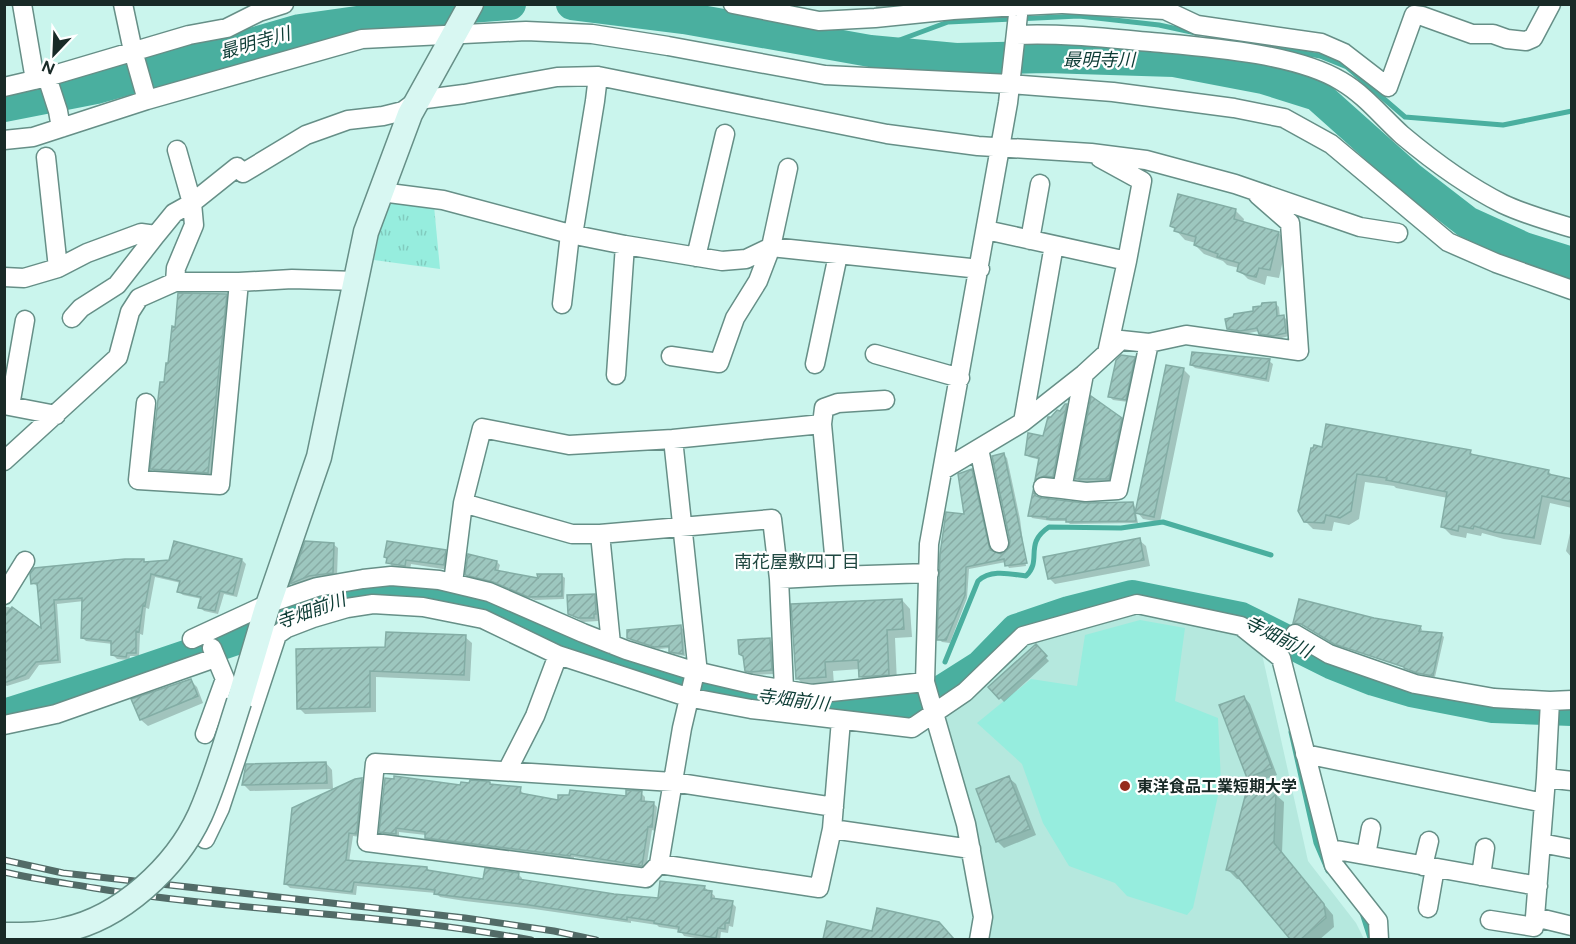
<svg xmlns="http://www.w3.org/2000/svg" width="1576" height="944" font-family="Figtree,'Noto Sans JP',sans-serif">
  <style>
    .built { fill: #b5e8de }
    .park { fill: url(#park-tufts) }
    .pitch { fill: #96edde }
    .shadow { fill: #0003 }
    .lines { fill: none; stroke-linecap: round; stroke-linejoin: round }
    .stream { stroke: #4aaf9f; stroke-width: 5 }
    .river { stroke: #4aaf9f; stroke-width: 32 }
    .building { fill: url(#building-hatch); stroke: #83ada5; stroke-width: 1.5 }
    .street-casing { stroke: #668f87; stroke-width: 21 }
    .secondary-casing { stroke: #668f87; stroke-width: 27 }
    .street { stroke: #fff; stroke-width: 18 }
    .secondary { stroke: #d8f7f2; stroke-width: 24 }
    .rail-casing { stroke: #526b67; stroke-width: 7 }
    .rail { stroke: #fff; stroke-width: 4.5; stroke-dasharray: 14; stroke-linecap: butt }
    .secondary-bridge-casing { stroke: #668f87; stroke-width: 27; stroke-linecap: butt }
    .secondary-bridge { stroke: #d8f7f2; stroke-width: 24 }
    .poi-dot { fill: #952b1b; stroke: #fff; stroke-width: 2 }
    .labels { text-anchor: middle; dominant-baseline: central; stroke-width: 4.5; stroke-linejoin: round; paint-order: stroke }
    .poi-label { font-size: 16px; font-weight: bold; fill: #192a27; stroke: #fff; text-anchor: start }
    .water-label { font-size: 18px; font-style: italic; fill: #0d3c35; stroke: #fff }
    .neighbourhood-label { font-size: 18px; fill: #204841; stroke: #fff }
  </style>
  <defs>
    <pattern id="park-tufts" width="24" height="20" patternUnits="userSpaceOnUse" patternTransform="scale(1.5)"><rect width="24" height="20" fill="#96edde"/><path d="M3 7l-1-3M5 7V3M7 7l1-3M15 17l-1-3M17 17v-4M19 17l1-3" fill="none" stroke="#81cbbe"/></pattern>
    <pattern id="building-hatch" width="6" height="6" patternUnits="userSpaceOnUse" patternTransform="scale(1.5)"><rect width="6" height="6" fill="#9dc7bf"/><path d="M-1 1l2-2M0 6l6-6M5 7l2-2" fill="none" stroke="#87aba4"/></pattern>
  </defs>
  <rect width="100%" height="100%" fill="#caf5ed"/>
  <path class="built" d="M1140 610 1238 627 1260 645 1308 861 1356 923 1364 939H989L990 934 977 847 941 724 955 706 1028 643Z"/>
  <path class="park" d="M388 202 434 206 440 269 374 260 383 213Z"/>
  <path class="pitch" d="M1140 620 1185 628 1175 701 1218 718 1221 782 1193 908 1187 915 1127 896 1115 883 1069 866 1043 823 1022 764 977 723 1031 679 1077 686 1085 635Z"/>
  <path class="shadow" d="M874 4H901V11L880 13Z
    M1235 210 1244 219 1243 223 1279 233 1287 242 1279 278 1267 276 1265 285 1248 279 1239 270V268L1227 265 1223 261 1204 254 1195 245 1196 243 1185 240 1171 225Z
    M226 296 229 299 211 475 155 472 152 469 176 328Z
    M1275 303 1279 307 1280 318 1284 317 1287 320 1289 336 1278 339 1264 337 1259 331 1244 334 1232 332 1229 329 1255 312Z
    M1134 358 1137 361 1128 402 1113 400 1110 397Z
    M1269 361 1273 364 1269 382 1195 368 1192 365Z
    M1167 366 1184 370 1190 376 1160 522 1143 519 1137 512Z
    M1066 406 1069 409 1056 479 1047 478 1039 482 1036 479 1040 460 1029 457 1026 454 1044 438Z
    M1121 419 1124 423 1112 482H1080L1077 479Z
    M1324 448 1470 452 1476 457 1549 472 1554 477 1572 480V508L1550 503 1541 545 1504 539 1482 533 1481 536 1467 533 1466 538 1451 535 1443 527 1448 498 1396 488 1394 486 1365 482 1359 519 1349 525 1334 522 1332 531 1313 529 1305 521Z
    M1004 455 1007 458 1020 519 1026 566 1009 568 1006 562 969 569 967 598 950 643 942 642 939 639 966 516 971 471 975 474 993 554 1002 555 1011 546Z
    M1132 504 1135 507 1138 523 1070 524 1067 521H1051L1032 518 1030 515 1085 505Z
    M1572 524V558L1566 551Z
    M1139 540 1146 546 1150 566 1055 584 1049 578Z
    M306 542 333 544 338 548 337 576 296 587 292 584Z
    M445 551 450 557 449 570 411 564 410 570 393 568 385 556Z
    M143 560 146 563 242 560 246 564 237 597 224 594 218 614 204 611 200 607 202 599 183 595 179 592 181 583 155 577 149 609 146 608 143 635 140 634 139 656H130L129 660 117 659 113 655V644L86 641 82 637 84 601 57 604 61 663 39 665 29 679 7 686 4 684V607H9L43 631 39 587 32 583Z
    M497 562 500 565 498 572 539 580 561 575 565 578 564 599 535 600 496 584 470 577 467 574Z
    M594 596 598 600 600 618H598V621L583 622 569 613Z
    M902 600 910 609 912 637 895 638 897 683 869 685 860 676V669L833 671 834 685 806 687 797 678Z
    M1373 619 1420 627 1422 629 1421 633 1442 635 1444 637 1435 677 1421 674 1405 667 1337 645 1304 626 1295 623Z
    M680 626 683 629 685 656 673 654 670 648 658 649 632 641 629 638Z
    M465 637 472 643 470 681 376 677V712L305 714 299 708 387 648Z
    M770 640 774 644 775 674 750 675 746 670Z
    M1035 646 1049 661 1004 702 990 687Z
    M190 680 197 687 203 703 148 726 141 720 133 700Z
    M1244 697 1250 704 1277 775 1255 783 1248 777Z
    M326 763 332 770 333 789 250 791 243 784Z
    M1009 778 1016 784 1036 835 1004 848 997 841Z
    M362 779 366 783 360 837 353 836 349 862 427 868 431 872 484 880 518 874 522 878V881L614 896 659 899 704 887 715 896V900L732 903 736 907 733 927 729 926 728 933 721 932 720 940H707L684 936 680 930 659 927 657 925 631 921V923L534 909 465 901 440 897 436 893 357 886 356 895 290 888 286 884Z
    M490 784 492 786 520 789 524 795 559 802 627 798 641 793 645 797V802L653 803 657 807 655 831 652 830 646 869 574 857V860L430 842 426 838V835L399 832V837L385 836 381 831 462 787Z
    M1275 794 1284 802 1282 853 1333 915 1334 927 1319 940H1292L1243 880 1237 879 1228 870Z
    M828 923 873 933 947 932 953 940H824Z"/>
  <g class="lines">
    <path class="stream" d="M1211 36 1320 56 1347 67 1405 117 1503 125 1572 111
      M870 51 948 22 1079 16 1159 25 1196 33
      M1259 626 1266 637
      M945 662 978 581C991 569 1010 574 1026 576 1043 560 1023 544 1049 527L1121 528 1163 522 1271 555
      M1291 732 1316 843 1328 871
      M1362 913 1370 938"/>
    <path class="river" d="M572 4 684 18 870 51 956 59 1046 57 1174 61 1263 78 1317 95 1410 178 1467 222 1524 248 1572 263
      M4 106 96 88 300 30 457 8 510 4
      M4 715 121 678 245 636 251 631 319 605 380 589H422L450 596 682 683 719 691 820 705H897L940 692 981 666 1016 630 1069 612 1132 596 1241 618 1331 663 1374 680 1411 691 1493 707 1572 710"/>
  </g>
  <path class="building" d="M1178 194 1236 209 1234 219 1279 232 1270 270 1259 268 1256 277 1247 275 1237 271 1239 263 1217 257 1218 254 1194 245 1196 237 1174 231 1175 228 1170 226Z
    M178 293 227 294 208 473 150 469 160 382H164L166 363H168L172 326 175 327Z
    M1276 302 1277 316 1284 315 1286 333 1273 336 1259 334 1257 328 1240 331 1227 329 1225 319 1233 317 1234 314 1253 311V307L1261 306 1262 303Z
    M1192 352 1270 359 1266 379 1190 365Z
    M1121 355 1135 357 1126 400 1108 397 1116 360Z
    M1166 365 1184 368 1154 517 1135 513Z
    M1091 396 1122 418 1109 479H1075Z
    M1065 404H1067L1053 477 1044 476 1035 480 1039 458 1025 455 1028 433 1043 436 1048 417H1051L1057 410 1060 411Z
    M1326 424 1471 450 1470 454 1549 470 1548 474 1572 479V502L1542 496 1534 538 1494 532 1474 526 1473 529 1459 526 1458 531 1441 527 1447 492 1386 480 1387 478 1357 474 1351 511 1340 518 1326 515 1324 523 1304 522 1298 511 1311 448H1313L1314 445 1322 447Z
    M1004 453 1027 563 1005 566 1004 559 966 567 965 595 946 640H937L940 554 946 512 964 514 958 474 972 469 990 550 1001 554 1009 547 1010 541 992 456Z
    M1033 491 1036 496 1042 498 1085 503 1133 502 1136 521 1066 522V519H1047V517L1028 516Z
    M1140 538 1144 560 1048 579 1043 557Z
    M174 541 242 559 233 594 220 591 215 611 198 608 201 597 177 592 180 581 151 574 145 606 143 605 139 632 136 631V653H127L126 657 111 655V641L81 638 82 598 54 600 58 660 36 662 25 675 4 683V617L12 607 41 628 37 583 31 584 30 574 34 568 125 559H144V562L169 560Z
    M305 541 334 543 333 573 309 576 290 584Z
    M387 541 446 550 444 565 406 560 405 566 386 563 387 558 384 557Z
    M468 554 497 561 495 570 538 578 537 574H562V596L528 597 493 582 465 575Z
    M595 594 596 614H594V618H578L568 614 567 595Z
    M902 599 904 629 887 630 889 675 859 677 858 660 825 662 826 677 796 679 791 604Z
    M1299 599 1374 618 1421 626 1419 631 1442 633 1433 676 1417 673 1404 668V667L1334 644 1301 624 1293 623Z
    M681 625 683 654 669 652V646L654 647 627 638V630Z
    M386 632 466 635 464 675 370 671V707L297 709 296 649 385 647Z
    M770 638 772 670 751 672 745 671 743 656 739 654 738 640Z
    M1036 644 1047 656 999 699 988 687Z
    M191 679 198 696 140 720 131 699Z
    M1244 696 1272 768 1247 778 1219 705Z
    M326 762 327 783 242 785 246 764Z
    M394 776 460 785 461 782 469 783 470 780 486 781 490 782V784L521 787 520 793 558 800V795H569L570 790 626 796V790L642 791 641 801 654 802 652 827H648L642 866 571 854 570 856 425 838V832L396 828V834L379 832 385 778 394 779Z
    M1009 776 1030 829 996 842 976 789Z
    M362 778 357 830 356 834 349 833 346 860 427 867V870L483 879 485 868 519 873 518 879 614 894 658 898 660 881 705 886 704 890 712 891 711 898 733 901 729 923H725V929L718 928 716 938 678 932 679 927 654 923V921L627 917V920L529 905 459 897 434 894 435 890 354 882 352 892 284 884 292 808 355 779Z
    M1248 785 1276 792 1274 843 1324 904 1326 918 1301 939H1290L1234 872 1226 870Z
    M877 908 939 922 954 939H823L827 921 872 931Z"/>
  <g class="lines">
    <defs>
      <path id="street" d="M22 4 35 80
        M123 4 133 51 147 100
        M733 4 819 21 875 18 953 10 1019 6 1008 103 929 544 925 682 966 824 983 917 979 940
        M1063 4 1165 10 1167 4
        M1019 6 1061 4
        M1165 10 1197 25 1321 43 1344 53 1388 87 1414 15 1422 16 1472 34H1493L1507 39 1526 41 1533 38 1551 4
        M1016 35C1061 33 1107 38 1151 42 1205 47 1295 53 1341 81 1365 95 1382 117 1402 135 1433 161 1467 186 1503 204 1524 214 1549 221 1572 228
        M47 77 58 111 61 128
        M4 87 47 77 189 35 227 28 259 12 284 4
        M4 140 33 137 147 100 362 39 526 31 592 34 668 46 825 75 1010 84 1113 92 1234 108 1284 118 1331 144 1448 242 1496 263 1572 290
        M46 157 58 268
        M1100 158 1142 181 1127 261 1107 353
        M381 192 443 200 570 234 625 245 616 375
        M986 230 1127 261
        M573 235 595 101 598 76
        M1030 240 1040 184
        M625 245 722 261 746 259 771 247 980 269
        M696 257 725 134
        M4 277 24 278 58 268 87 253 141 233 156 235 174 213 192 203 237 167 243 173 306 135 348 120 383 116 403 111 418 100 464 94 557 77 598 76 887 134 978 146 1091 153 1146 160 1235 184 1360 227 1398 233
        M175 282 176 268 194 225 192 203 177 150
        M562 304 570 234
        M72 318 81 308 117 285 156 235
        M875 354 960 378
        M671 356 719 363 735 318 758 281 771 247 788 168
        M815 364 838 255
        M1084 374 1062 489 1086 492 1118 490 1149 343
        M146 403 138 480 220 485 239 282 292 279 356 281
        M4 405 56 415
        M10 406 25 320
        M1023 422 1054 245
        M822 424 824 408 838 403 885 400
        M673 439 569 445 482 428 463 503 572 534H600L772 519 779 579 836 576
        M979 449 999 543
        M4 461 118 357 130 312 139 298 175 282H239
        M943 470 1023 422 1084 374 1121 340 1149 343 1186 335 1299 351 1290 223 1258 195
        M1043 487 1062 489
        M600 534 611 644
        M779 579 784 689
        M453 583 463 503
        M4 595 25 561
        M1295 634 1329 654 1415 684 1494 698 1550 701 1572 700
        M192 639 270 603 317 587 363 579 391 576 439 580 489 592 583 633 626 650 687 669 751 684 812 694 925 682
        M841 720 832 829 819 888 659 864 682 728 697 664 673 439 822 424 836 576 929 573
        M4 725 56 714 215 658
        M205 734 225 679 212 648
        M1305 754 1544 803
        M507 771 535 716 558 655
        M1546 778 1550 701
        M1572 781 1546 778 1535 917 1572 926
        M832 829 971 849
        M205 839 220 808 277 635 287 628 313 618 347 608 373 604 423 607 483 619 558 655 687 697 751 709 912 728 965 692 1023 636 1137 604 1241 626 1281 658 1334 865 1378 921 1379 940
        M1541 843 1572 849
        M1331 849 1538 886
        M1366 855 1371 828
        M659 864 646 878 367 842 375 763 673 782 834 807
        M1423 866 1429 841
        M1481 876 1485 848
        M1428 908 1435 868
        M1490 920 1534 927"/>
      <path id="secondary" d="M239 702 266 611 319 457 366 232 410 114 471 4"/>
    </defs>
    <use href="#street" class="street-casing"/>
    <use href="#secondary" class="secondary-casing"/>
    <use href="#street" class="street"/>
    <use href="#secondary" class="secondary"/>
    <defs>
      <path id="rail" d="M4 860 63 873 465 918 554 931 596 940
        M4 872C34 879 64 883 94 888 239 912 387 913 531 940"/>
    </defs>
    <use href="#rail" class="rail-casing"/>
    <use href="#rail" class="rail"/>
    <defs>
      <path id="secondary-bridge" d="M4 935C25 935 44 935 64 930 121 918 176 867 200 815 216 779 227 739 239 702"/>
    </defs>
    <use href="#secondary-bridge" class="secondary-bridge-casing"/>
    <use href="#secondary-bridge" class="secondary-bridge"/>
  </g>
  <circle class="poi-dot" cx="1125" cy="786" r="6"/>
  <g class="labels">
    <g class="poi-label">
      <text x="1137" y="786">東洋食品工業短期大学</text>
    </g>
    <g class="water-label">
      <text transform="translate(255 43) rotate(-16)">最明寺川</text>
      <text x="1099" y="60">最明寺川</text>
      <text transform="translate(311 611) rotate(-20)">寺畑前川</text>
      <text transform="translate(1278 637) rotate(26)">寺畑前川</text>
      <text transform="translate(793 700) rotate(7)">寺畑前川</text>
    </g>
    <g class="neighbourhood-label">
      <text x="797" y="562">南花屋敷四丁目</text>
    </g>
  </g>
  <rect width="1576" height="944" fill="none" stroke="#192a27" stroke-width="12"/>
  <g transform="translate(54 54) rotate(203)" stroke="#ffffff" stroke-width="4.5" paint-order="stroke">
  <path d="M0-4.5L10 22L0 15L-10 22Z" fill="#192a27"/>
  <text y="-9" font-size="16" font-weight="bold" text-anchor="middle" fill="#192a27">N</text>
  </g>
</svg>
